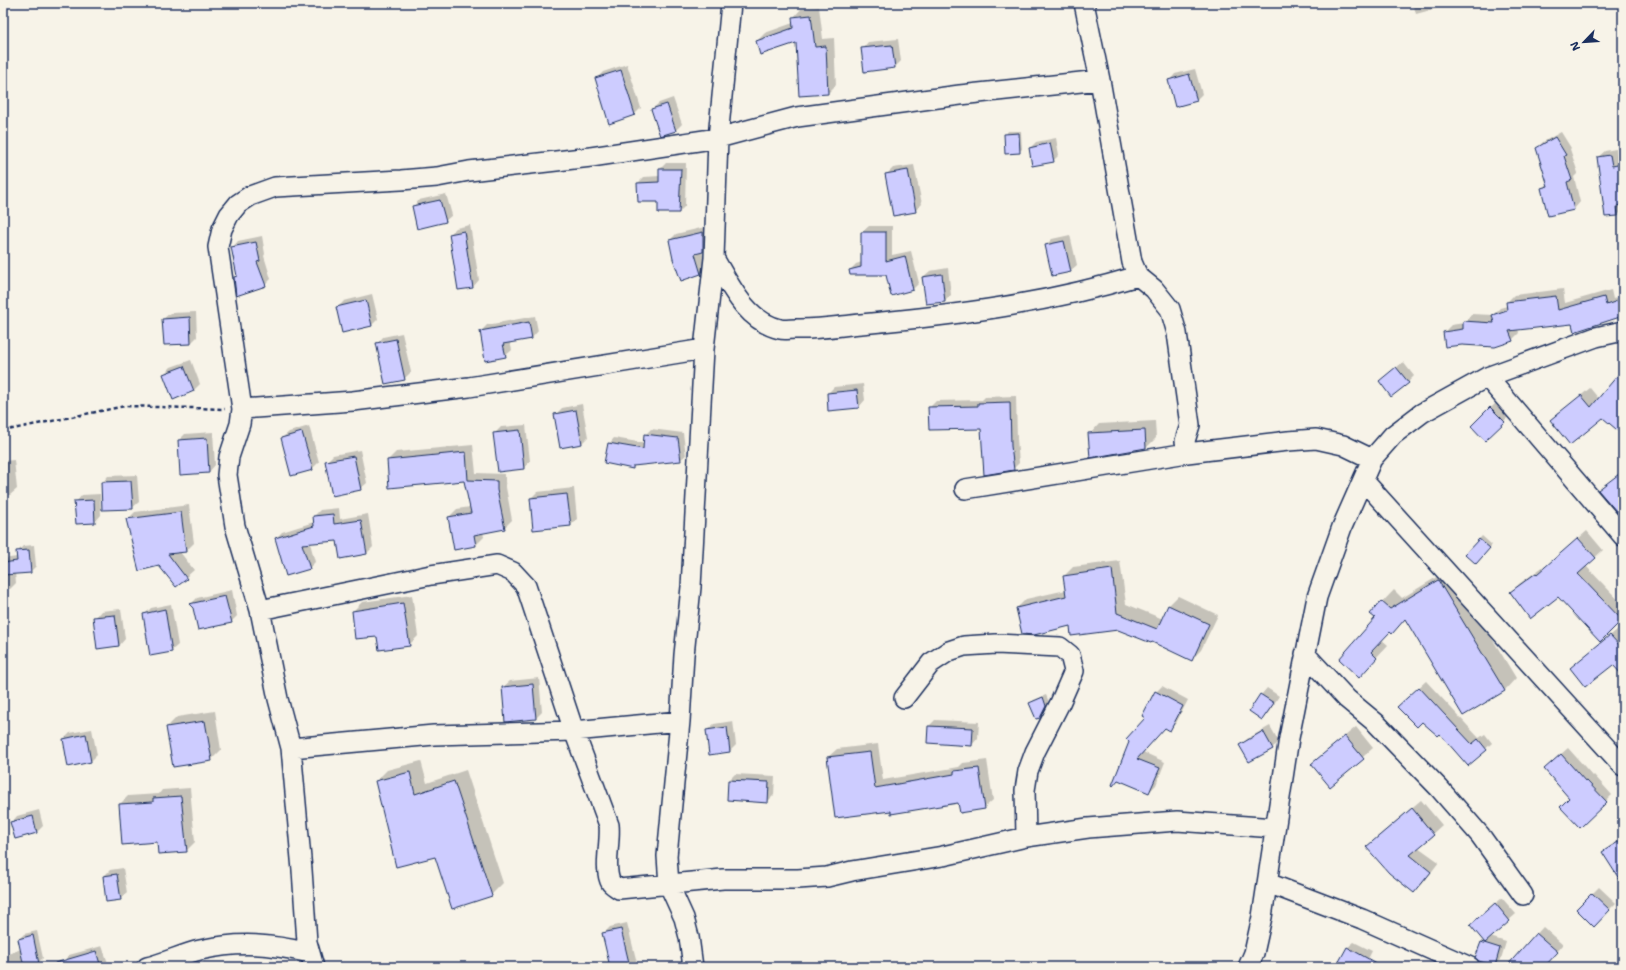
<svg xmlns="http://www.w3.org/2000/svg" width="1626" height="970" font-family="'Shantell Sans',sans-serif">
  <style>
    .shadow { fill: #0003 }
    .building { fill: #cdccff; stroke: #1b2f5e }
    .lines { fill: none; stroke-linecap: round; stroke-linejoin: round }
    .minor-casing { stroke: #1b2f5e; stroke-width: 22 }
    .path { stroke: #1b2f5e; stroke-width: 2.5; stroke-dasharray: 4 3; stroke-linecap: butt }
    .minor { stroke: #f7f3e8; stroke-width: 19 }
  </style>
  <rect width="100%" height="100%" fill="#f7f3e8"/>
  <filter id="ink" filterUnits="userSpaceOnUse"><feTurbulence type="fractalNoise" baseFrequency=".025" numOctaves="2"/><feDisplacementMap in="SourceGraphic" scale="8" xChannelSelector="R" yChannelSelector="G"/><feConvolveMatrix kernelMatrix="1 2 1 2 8 2 1 2 1" color-interpolation-filters="sRGB"/></filter>
  <g filter="url(#ink)">
    <path class="shadow" d="M1413 3H1442L1438 8 1416 14Z
      M819 7 823 39 834 38 836 85 828 93 797 41H757L765 33 793 23V18L801 9Z
      M898 39 901 61 895 67 862 49 868 42Z
      M627 64 641 108 635 114 596 79 603 72Z
      M1195 69 1202 94 1196 100 1169 81 1175 74Z
      M1623 81V90L1621 84Z
      M673 98 682 124 676 130 661 134 652 109 659 103Z
      M1008 131H1021L1022 149 1019 152 1006 134Z
      M1561 132 1571 148 1570 149 1578 173 1574 177 1580 202 1574 209 1549 215 1542 188 1548 183 1537 149 1543 142Z
      M1056 138 1059 155 1053 161 1030 148 1036 142Z
      M1616 149 1618 161 1623 160V210L1618 215 1606 216 1598 157 1605 151Z
      M666 163H686L685 206 679 212H659V201L638 183 644 177 660 176V169Z
      M914 165 922 204 915 211 886 175 893 168Z
      M446 194 452 215 445 221 413 207 419 200Z
      M470 225 479 280 473 287 459 289 450 234 456 228Z
      M709 226V245L702 252 707 267 701 273 670 240 676 234Z
      M869 226H892V255L911 251 919 283 913 289 892 294 887 274 850 270 856 264 862 262V232Z
      M1070 235 1077 265 1070 271 1046 245 1052 239Z
      M262 236 265 254 264 256 271 279 265 285 235 278 237 275 232 248 238 241Z
      M948 268 951 295 945 301 923 277 930 271Z
      M1563 289 1565 303 1611 290 1613 299 1623 295V315L1518 329 1519 333 1512 340 1444 332 1451 325 1464 323 1471 314 1493 315 1500 308 1507 306V302L1514 295Z
      M372 294 378 319 372 325 343 332 337 308 344 301Z
      M196 312 197 337 191 343 165 344 163 319 170 313Z
      M535 316 538 331 532 338 510 342 512 350 505 356 481 331 487 325Z
      M402 333 411 372 404 379 377 344 383 337Z
      M191 360 200 384 194 390 174 398 164 374 171 367Z
      M1403 362 1414 376 1408 382 1380 381Z
      M1623 371V434L1603 417 1552 420 1590 388 1599 399Z
      M863 384 865 400 859 407 828 393 834 387Z
      M1016 396 1017 439 1019 463 1013 469 981 428 929 408 936 401 982 400 985 397Z
      M1497 402 1510 415 1485 440 1472 426Z
      M582 404 588 437 582 443 555 415 562 408Z
      M1155 421 1156 438 1146 448 1090 434 1099 424Z
      M526 425 530 461 524 468 494 434 501 427Z
      M309 426 319 462 312 469 282 438 289 432Z
      M651 429 683 433 686 455 680 460 635 465 632 468 609 444 614 438 644 443 645 435Z
      M213 432 215 465 209 472 179 440 185 434Z
      M473 445 476 473 505 474V482L512 520 504 528 483 532 484 537 476 545 449 517 457 509 470 507 465 480 388 460 396 452Z
      M360 450 367 483 360 489 326 462 333 455Z
      M14 460 17 489 10 495 3 496V461Z
      M137 475 139 502 132 508 102 483 108 476Z
      M574 488 577 519 571 525 531 498 537 492Z
      M100 494 101 515 95 522 76 502 82 495Z
      M189 505 194 543 186 551 180 552 194 570 176 586 127 520 135 512Z
      M339 508 340 519 368 514 373 547 367 553 338 540 310 543 315 562 309 568 276 538 282 532 314 522V516L320 510Z
      M1587 531 1603 550 1586 566 1623 605V618L1600 640 1558 596 1511 592 1519 584 1544 566 1545 568Z
      M1482 536 1492 545 1479 560 1466 554Z
      M34 545 36 566 30 572 15 573 16 583 10 589H3V559L17 557V552L23 546Z
      M1120 561 1126 604 1163 619 1169 605 1178 596 1218 615 1201 650 1192 659 1152 641 1119 629 1071 625 1017 608 1026 599 1066 590 1064 576 1073 567Z
      M1450 569 1516 678 1505 690 1464 715 1406 618 1392 632 1390 630 1381 639 1388 645 1359 676 1376 618 1371 614 1394 590 1402 598Z
      M232 590 237 616 231 622 194 608 191 604 197 598Z
      M412 595 418 636 409 645 353 611 362 602Z
      M171 604 178 645 171 651 144 615 151 608Z
      M121 609 125 639 119 646 95 618 101 611Z
      M1617 630 1623 636V675L1613 663 1578 662Z
      M539 678 542 712 536 718 503 687 510 681Z
      M1426 681 1479 738 1485 734 1492 743 1468 765 1440 733 1405 700Z
      M1162 686 1188 700 1176 723 1169 730 1165 727 1143 752 1165 762 1156 785 1149 792 1119 779 1147 717 1156 692Z
      M1267 688 1279 696 1268 713 1262 719 1261 695Z
      M1046 695 1049 702 1040 717 1031 703 1034 700Z
      M215 711 221 750 211 760 167 727 177 717Z
      M935 720 979 722 978 738 972 745 928 742 929 726Z
      M733 721 736 745 730 751 707 730 714 724Z
      M1270 726 1279 742 1272 748 1241 745 1247 739Z
      M1356 727 1373 748 1330 786 1322 755Z
      M92 729 97 755 91 761 64 739 70 733Z
      M878 744 883 780 959 767 963 763 987 760 993 800 984 808 959 802 892 810 828 757 837 749Z
      M1568 748 1593 776 1594 775 1612 795 1580 826 1570 798 1551 763Z
      M421 761 427 783 466 770 503 883 491 895 436 856 376 781 387 770Z
      M735 774 775 776 774 795 767 802 729 780Z
      M190 788 195 842 186 851 158 841 120 804 128 796 159 794 162 790Z
      M1421 800 1442 825 1418 847 1439 862 1423 883 1414 892 1376 838Z
      M39 810 43 826 37 832 15 838 11 823 17 816Z
      M1623 837V871L1603 852 1610 846Z
      M123 868 127 893 120 899 104 876 110 870Z
      M1599 887 1616 903 1594 925 1577 909Z
      M1502 898 1516 914 1490 937 1506 942 1501 959 1494 965 1482 942 1484 940 1471 925Z
      M627 923 638 967H611L603 934 610 927Z
      M1543 927 1563 945 1544 967H1518L1512 961Z
      M37 931 43 958 38 963 22 967H3V956L21 949 19 939 24 934Z
      M1354 942 1372 951 1364 967H1337L1347 948Z
      M102 946 108 963 104 967H64L63 962 69 955Z"/>
    <path class="building" d="M811 15 815 47 826 46 828 94 799 96 796 43 760 55 756 41 793 28 792 17Z
      M892 45 895 68 864 72 861 48Z
      M621 70 635 115 609 124 595 78Z
      M1189 74 1197 101 1175 107 1168 80Z
      M667 104 676 131 660 136 651 109Z
      M1019 133 1020 153 1005 154 1004 134Z
      M1555 137 1566 155 1564 156 1572 180 1567 182 1574 210 1548 216 1541 188 1548 186 1536 148Z
      M1050 143 1054 162 1032 166 1029 148Z
      M1610 155 1612 166 1623 164V205L1617 206 1618 216 1605 217 1597 157Z
      M659 169H681L679 213H658V202H638L637 183 659 182Z
      M908 170 916 212 893 216 885 174Z
      M440 200 446 222 417 229 412 206Z
      M464 231 473 288 458 290 449 234Z
      M703 232V252L695 254 701 274 681 281 673 259 669 240Z
      M861 232H886V261L905 256 913 290 891 296 886 275H850L849 270 861 267Z
      M1064 241 1071 272 1052 276 1045 245Z
      M256 242 260 261 257 262 266 286 236 296 234 277 237 276 231 247Z
      M942 274 945 302 926 304 922 277Z
      M1556 296 1558 310 1604 297 1606 305 1623 299V316L1574 332 1572 324 1509 331 1513 341 1495 347 1462 345 1445 347 1443 332 1463 329V321L1494 323 1492 315 1507 310 1506 302Z
      M366 300 372 326 342 333 336 307Z
      M190 317 191 344 164 345 162 319Z
      M529 322 532 339 503 344 506 357 485 361 480 331Z
      M396 339 405 380 385 384 376 343Z
      M184 366 194 391 173 400 163 374Z
      M1396 367 1409 383 1391 397 1379 381Z
      M1623 369V435L1603 418 1570 445 1550 420 1581 395 1591 407Z
      M857 390 859 408 828 411 827 393Z
      M1010 402 1011 446 1014 470 984 475 981 429 929 430 928 407 978 406V403Z
      M1490 407 1505 422 1485 441 1471 426Z
      M576 410 582 444 560 448 554 414Z
      M520 430 524 469 498 472 493 433Z
      M1145 430 1146 448 1090 458 1088 433Z
      M302 432 313 470 291 476 281 438Z
      M644 434 678 438 681 461 633 466V469L604 463 608 443 643 449Z
      M207 438 209 473 180 475 178 440Z
      M466 452 468 480 497 481V490L505 529 474 535 476 546 454 550 448 517 471 513 464 481 389 488 387 460Z
      M354 456 361 490 332 496 325 461Z
      M1623 471V519L1598 490Z
      M131 481 133 509 102 510 101 482Z
      M567 494 571 526 533 530 530 498Z
      M94 500 95 523 76 524 74 501Z
      M181 512 186 552 168 554 187 579 176 587 159 566 139 571 126 519Z
      M333 514 334 524 361 520 367 554 340 559 337 541 302 544 310 569 286 576 275 538 314 526 313 516Z
      M1578 538 1596 558 1578 574 1622 620 1600 642 1558 597 1530 619 1510 592 1536 573 1537 574Z
      M1479 539 1490 548 1476 564 1465 554Z
      M29 550 31 573 3 575V563L17 561 16 551Z
      M1112 569 1117 613 1157 629 1168 605 1209 624 1192 661 1152 642 1151 643 1118 630 1071 636 1070 626 1034 635 1022 634 1016 608 1066 596 1063 576Z
      M1438 580 1505 691 1463 716 1405 619 1392 634 1390 632 1371 652 1377 658 1359 678 1339 659 1375 618 1370 614 1381 601 1390 609Z
      M225 596 232 623 198 630 193 608 189 604Z
      M403 603 410 646 379 650 377 637 355 639 352 611Z
      M165 609 172 652 150 656 143 614Z
      M115 615 119 646 97 649 93 617Z
      M1610 635 1623 649V676L1613 665 1585 687 1570 668Z
      M533 684 536 719 505 722 502 687Z
      M1419 687 1472 744 1478 739 1487 750 1468 766 1440 734 1438 736 1422 722 1417 727 1397 707Z
      M1155 691 1183 706 1170 731 1165 728 1137 759 1160 768 1149 793 1118 780 1113 786 1112 785 1129 742 1126 739 1145 718 1142 716Z
      M1260 694 1274 703 1262 720 1249 711Z
      M1043 697 1046 706 1040 718 1036 719 1029 703Z
      M205 721 212 761 173 767 166 727Z
      M928 726 973 728 972 746 927 743Z
      M727 727 730 752 709 755 706 730Z
      M1263 731 1273 749 1249 762 1239 745Z
      M86 734 91 762 68 767 63 739Z
      M1345 736 1364 759 1330 787 1311 764Z
      M870 752 875 788 954 774V771L979 768 985 809 960 813 958 803 891 814V811L835 818 827 757Z
      M1561 754 1586 782 1587 781 1607 802 1580 828 1560 807 1569 798 1544 769Z
      M410 772 415 794 454 781 492 896 452 909 435 857 396 867 375 781Z
      M728 780 769 782 768 803 727 800Z
      M181 796 187 852 158 854 157 842 122 845 119 804 153 802V798Z
      M1412 808 1434 835 1410 855 1431 872 1414 893 1389 873 1366 847Z
      M33 816 37 833 15 839 10 822Z
      M1623 839V885L1602 852Z
      M117 874 121 900 106 902 103 876Z
      M1592 893 1610 910 1594 927 1576 909Z
      M1495 903 1510 921 1485 943 1470 925Z
      M621 929 630 967H610L602 933Z
      M1536 933 1558 952 1544 967H1506Z
      M33 935 39 964 24 967 18 939Z
      M1481 942 1500 948 1495 966 1479 961 1475 958Z
      M1347 947 1383 967H1336Z
      M96 951 101 967H56L55 963Z"/>
    <g class="lines">
      <defs>
        <path id="minor" d="M1084 3 1100 80 1132 262 1138 276 1154 289 1170 309 1177 333 1190 425 1185 441 1187 453 1288 441 1316 439 1343 445 1372 459
          M714 258C730 285 746 321 780 329 784 330 790 329 795 329 817 330 839 326 861 324 957 315 1045 304 1138 276
          M1487 377 1623 536
          M242 409 353 401 469 387 704 349
          M1363 480 1623 766
          M965 489 1187 453
          M260 610 431 575 497 565 513 572 526 586 574 731 609 825C611 842 603 869 611 883 613 885 616 887 619 889L723 879H798L827 877 852 871 943 856 1026 837 1088 828 1177 821 1275 828
          M1305 654 1347 699 1376 723 1439 788 1480 835 1523 895
          M904 698 931 663 949 651 964 646 996 644 1060 647 1070 655 1074 671 1060 703 1035 752 1028 771 1025 790 1026 837
          M291 748 434 735 574 731 680 721
          M1268 883 1362 919 1470 967
          M147 967C165 963 182 954 200 950 241 941 270 944 310 953
          M314 967 307 942 302 870 291 748 278 699 260 610 235 526 227 475 229 457 240 424 242 409 218 247 222 229 229 215 238 204 250 196 275 187 401 180 437 177 469 171 591 157 718 138 797 117 960 95 1100 80
          M693 967 689 937 684 918 669 885 667 856 680 721 684 655 691 587 704 349 714 258 718 138 731 3
          M1248 967 1254 953 1262 917 1289 738 1317 597 1342 527 1372 459 1393 435 1422 413 1487 377 1596 337 1623 331"/>
      </defs>
      <use href="#minor" class="minor-casing"/>
      <path class="path" d="M3 431 125 406 225 409"/>
      <use href="#minor" class="minor"/>
    </g>
  </g>
  <rect width="1626" height="970" fill="none" stroke="#f7f3e8" stroke-width="16"/>
  <rect x="8" y="8" width="1610" height="954" fill="none" stroke="#1b2f5e" stroke-width="1.5" filter="url(#ink)"/>
  <g transform="translate(1584 42) rotate(245)" stroke="#f7f3e8" stroke-width="3" paint-order="stroke">
  <path d="M0-3L7 15L0 10L-7 15Z" fill="#1b2f5e"/>
  <text y="-6" font-size="11" font-weight="bold" text-anchor="middle" fill="#1b2f5e">N</text>
  </g>
</svg>
